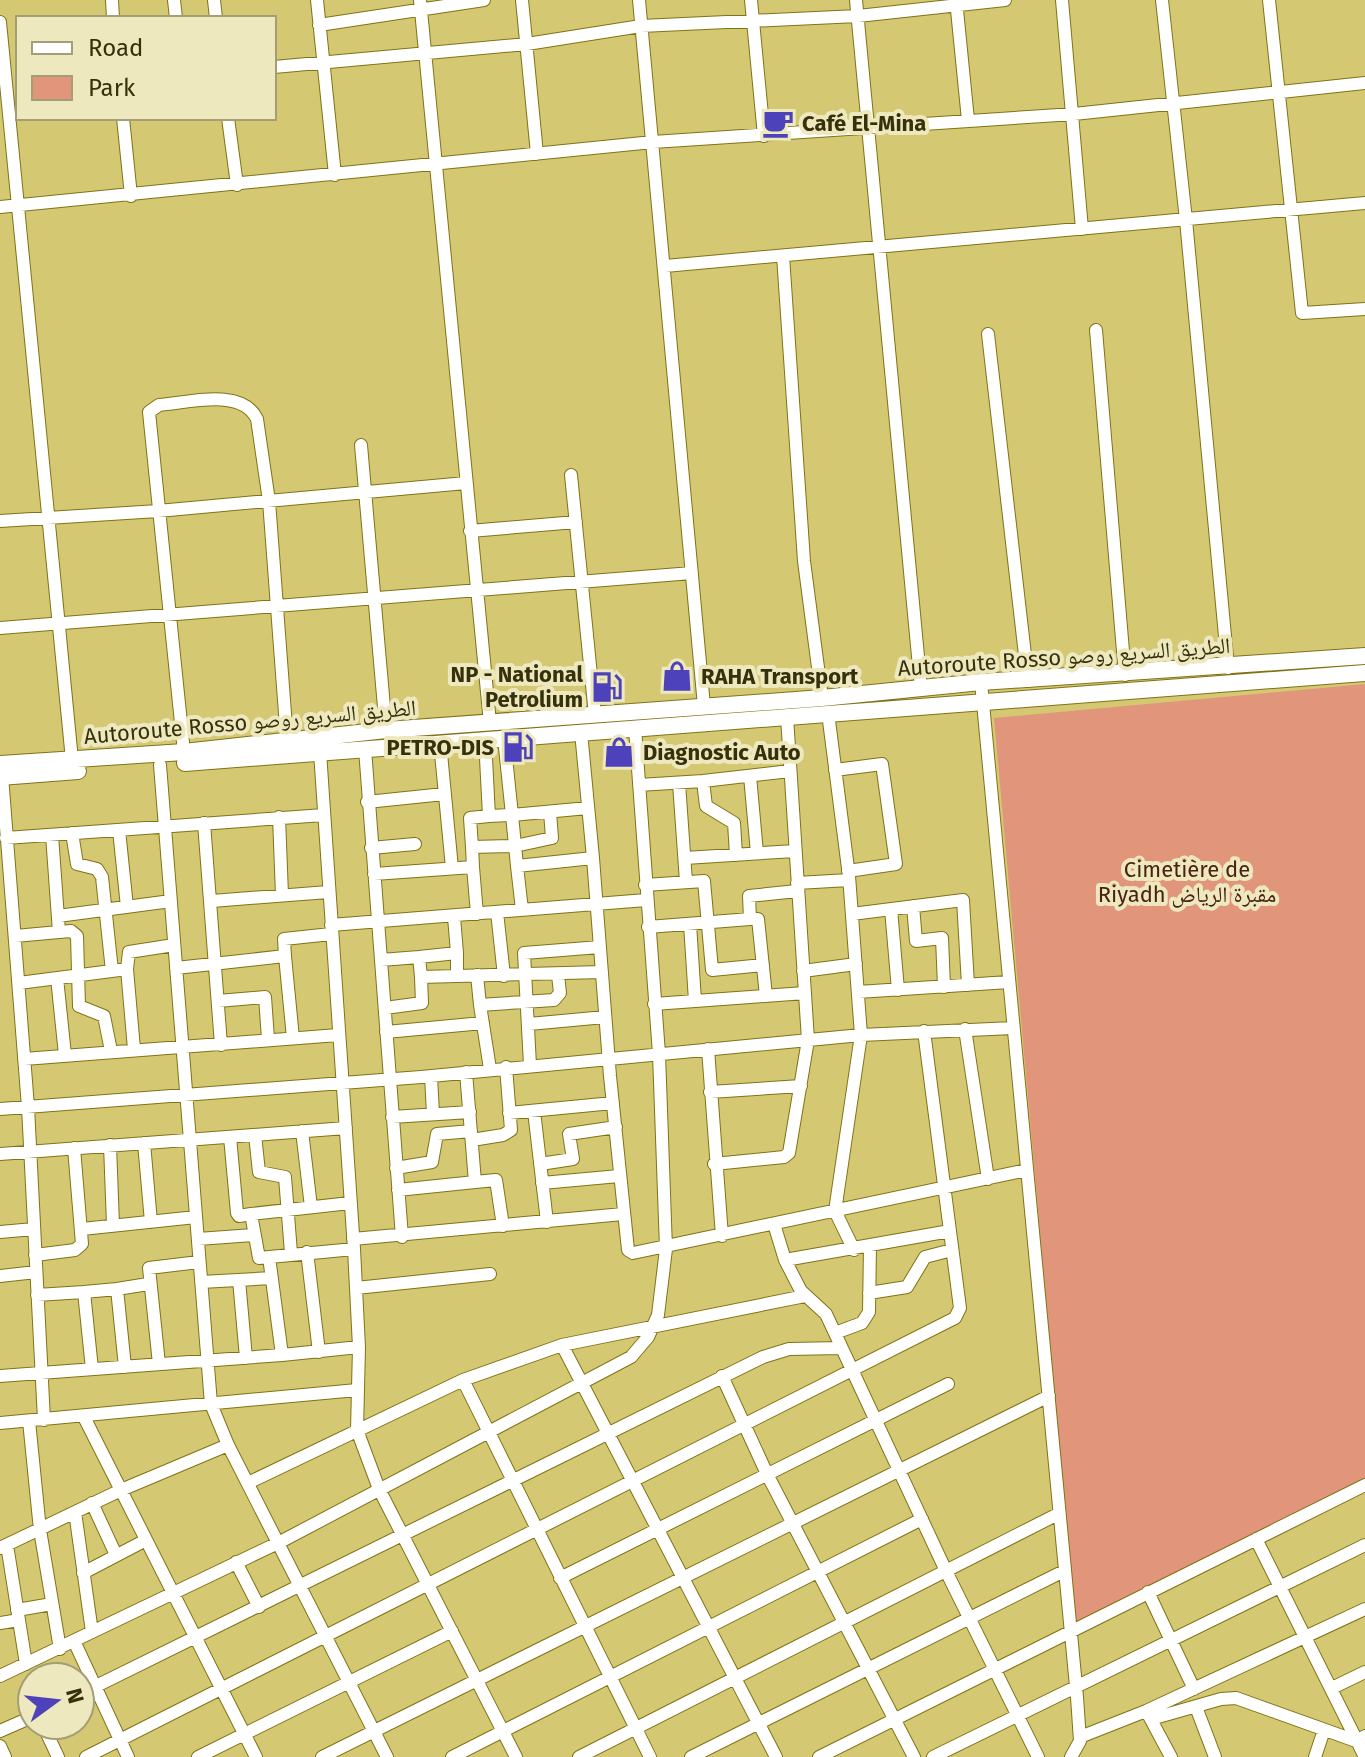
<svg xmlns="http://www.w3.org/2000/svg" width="1365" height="1757" font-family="'Fira Sans','Noto Naskh Arabic',sans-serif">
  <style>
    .green { fill: #e1967b }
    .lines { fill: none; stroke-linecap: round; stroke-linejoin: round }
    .minor-casing { stroke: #807315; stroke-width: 14 }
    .highway-casing { stroke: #807315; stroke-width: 18 }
    .minor { stroke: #fff; stroke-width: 12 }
    .highway { stroke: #fff; stroke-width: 16 }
    .labels { text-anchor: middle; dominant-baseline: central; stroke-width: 8; stroke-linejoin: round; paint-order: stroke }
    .poi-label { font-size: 22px; font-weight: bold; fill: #36300b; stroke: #eee8bf; text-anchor: start }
    .street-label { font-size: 22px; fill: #36300b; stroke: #eee8bf }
    .park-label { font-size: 22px; fill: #4a2112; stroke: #eee8bf }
  </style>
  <rect width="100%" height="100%" fill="#d5c873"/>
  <path class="green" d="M1365 684V1480L1075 1623 994 718Z"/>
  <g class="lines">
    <defs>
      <path id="minor" d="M112 0 113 18
        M174 0 176 18
        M214 0 216 18
        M317 0 335 175
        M420 0 490 723
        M522 0 537 154
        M639 0 704 706
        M751 0 764 136
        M856 0 921 688
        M956 0 968 120
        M1062 0 1082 229
        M1162 0 1186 220 1228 668
        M1269 0 1302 313 1365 309
        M0 22 72 760
        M319 25 484 0
        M274 67 527 44 641 26 858 16 1005 0
        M123 118 131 196
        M228 118 237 185
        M0 207 653 142 1074 114 1365 83
        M783 256 804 561 822 698
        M665 266 1365 203
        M1096 330 1125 675
        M988 334 1028 681
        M361 445 386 730
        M571 475 595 715
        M0 521 158 511 466 483
        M470 531 576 522
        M0 628 692 573
        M981 682 1077 1697 1080 1741 1071 1757
        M828 713 849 876 861 1035 835 1211 854 1250
        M581 732 593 858
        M485 739 489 816 512 815 504 738
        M440 743 452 868
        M365 749 402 1237
        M184 752 149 412 159 405C188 403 242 387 257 419L269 501 287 740
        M320 752 354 1249 359 1347 357 1430 379 1489 516 1757
        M160 765 211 1404 228 1445 387 1757
        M835 770 882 764 896 864 848 871
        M2 776 28 1107 44 1420
        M750 776 757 853
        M703 781 790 771
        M679 783 686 882
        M639 785 703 781 706 806 734 823 736 855
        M367 802 444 794
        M279 817 282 895
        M204 823 221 1045
        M119 830 127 907
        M72 833 77 864 97 869 102 877 112 971
        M6 838 324 815
        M472 847 470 818 489 816
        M371 848 415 844
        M685 858 795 851
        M517 866 512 815 588 808
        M473 867 472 847 515 846 552 838 550 812
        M374 874 473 867 477 914
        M797 883 849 880
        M645 885 704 881 712 970 763 965
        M212 901 328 892
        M913 906 916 941 942 938 944 987
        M891 909 898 990
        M522 910 517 866 593 858 610 1076 628 1250 633 1253 1027 1170
        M497 912 504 976
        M852 914 963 900 968 985
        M58 916 171 901
        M454 917 457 953
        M690 924 695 1001
        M331 925 646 900
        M648 927 750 919
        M59 932 71 931 77 936 79 1006 104 1016 111 1051
        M15 936 59 932 52 835
        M285 956 293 1038
        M419 957 457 953V975
        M381 960 419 957 421 977 602 972
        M176 968 285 956 284 939 331 934
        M127 969 129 952 174 945
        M803 971 856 964
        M477 975 480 1005
        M57 978 65 1055
        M19 983 127 969 134 1049
        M858 992 1009 982
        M766 996 758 919H750L749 896 797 891
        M218 1001 265 997 268 1039
        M654 1004 805 993
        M385 1008 422 1003 421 977
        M529 1024 605 1017
        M965 1029 988 1179
        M386 1032 483 1023
        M708 1049 722 1236
        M24 1059 338 1035
        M530 1065 524 953 600 947
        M490 1069 480 1005 554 1000 560 993 558 975
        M431 1076 433 1114
        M710 1092 801 1086
        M0 1109 421 1077 861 1035 1013 1028
        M534 1111 547 1222
        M509 1113 613 1103
        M392 1117 470 1112
        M302 1131 311 1207
        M255 1135 259 1172 285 1177 291 1253
        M230 1137 237 1213 239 1216 251 1214 259 1258 354 1249
        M472 1140 503 1135 511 1130 506 1067
        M144 1143 151 1222
        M110 1145 113 1225
        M0 1154 346 1128
        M540 1164 573 1159 569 1134 616 1127
        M714 1164 784 1157 789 1153 808 1040 787 717
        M396 1168 432 1162 437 1134 471 1131
        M475 1182 496 1180 503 1226
        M542 1183 619 1176
        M398 1190 475 1182 466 1072
        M251 1214 350 1203
        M774 1224 785 1260 801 1291 826 1314 946 1571 1038 1757
        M82 1229 196 1217
        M0 1232 34 1229
        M198 1239 253 1235
        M353 1239 623 1214
        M307 1252 319 1352
        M35 1255 75 1250 82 1244 74 1148
        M269 1257 282 1355 359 1347
        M785 1260 950 1231
        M0 1276 36 1272
        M239 1280 246 1358
        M201 1282 272 1278
        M356 1288 490 1274
        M117 1289 148 1284
        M84 1292 117 1289 125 1367
        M869 1293 907 1287 925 1257 952 1250
        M37 1295 84 1292 92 1369
        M835 1333 862 1323 869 1312 870 1247
        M562 1345 776 1757
        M159 1364 149 1268 199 1262
        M0 1376 282 1355
        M722 1376 767 1474 914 1757
        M84 1417 256 1757
        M29 1421 40 1530 60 1649
        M0 1423 357 1390
        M250 1482 463 1380
        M92 1503 116 1555
        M75 1512 92 1632
        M1256 1539 1365 1757
        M7 1545 26 1664
        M0 1548 121 1490 228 1445
        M236 1562 259 1607
        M83 1573 146 1540
        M560 1578 948 1384
        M1148 1592 1194 1689
        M17 1610 52 1604
        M0 1623 19 1620
        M74 1641 128 1757
        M0 1676 280 1542 631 1357 648 1337 658 1315 666 1249 659 1054 635 728
        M1332 1688 1365 1672
        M80 1694 763 1357 789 1349 842 1348
        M1196 1707 1215 1757
        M1148 1714 1171 1757
        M1151 1719 1221 1699 1236 1698 1356 1741 1365 1736
        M43 1725 58 1757
        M0 1731 32 1717
        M1080 1737 1146 1711 1365 1609
        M0 1746 5 1757
        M86 1757 955 1318 960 1308 924 1031
        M198 1757 452 1631
        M322 1757 1049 1396
        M452 1757 922 1519
        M579 1757 1058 1514
        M650 1757 463 1380 562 1345 805 1296
        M691 1757 1064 1571
        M819 1757 1365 1485
        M933 1757 1365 1545
        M1315 1757 1324 1730"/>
      <path id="highway" d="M185 763 1365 673
        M0 764 184 752 386 730 822 698 981 682 1365 656
        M0 777 78 771"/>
    </defs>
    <use href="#minor" class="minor-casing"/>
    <use href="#highway" class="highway-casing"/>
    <use href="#minor" class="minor"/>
    <use href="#highway" class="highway"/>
  </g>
  <defs>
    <symbol id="cafe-bare" viewBox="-9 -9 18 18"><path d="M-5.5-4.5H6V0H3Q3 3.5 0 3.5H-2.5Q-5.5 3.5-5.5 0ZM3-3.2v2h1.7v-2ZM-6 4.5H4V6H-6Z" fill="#4d42b9" stroke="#eee8bf" stroke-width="2.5" paint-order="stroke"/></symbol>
    <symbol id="shop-bare" viewBox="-9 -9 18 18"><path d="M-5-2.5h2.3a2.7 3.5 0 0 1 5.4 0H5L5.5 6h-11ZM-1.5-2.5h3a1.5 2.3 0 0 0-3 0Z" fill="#4d42b9" stroke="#eee8bf" stroke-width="2.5" paint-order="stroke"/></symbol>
    <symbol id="fuel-bare" viewBox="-9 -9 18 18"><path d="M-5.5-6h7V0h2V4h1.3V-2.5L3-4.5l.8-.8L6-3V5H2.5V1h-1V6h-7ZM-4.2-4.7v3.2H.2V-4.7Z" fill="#4d42b9" stroke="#eee8bf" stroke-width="2.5" paint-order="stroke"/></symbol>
  </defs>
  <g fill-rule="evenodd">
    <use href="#cafe-bare" x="756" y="101" width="44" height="44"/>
    <use href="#shop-bare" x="655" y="654" width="44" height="44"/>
    <use href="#fuel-bare" x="585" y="665" width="44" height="44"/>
    <use href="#fuel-bare" x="496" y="725" width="44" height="44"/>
    <use href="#shop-bare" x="597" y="730" width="44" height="44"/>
  </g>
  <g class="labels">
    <g class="poi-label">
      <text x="802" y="123">Café El-Mina</text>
      <text x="583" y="674" text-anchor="end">NP - National<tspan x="583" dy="25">Petrolium</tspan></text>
      <text x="701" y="676">RAHA Transport</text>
      <text x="494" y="747" text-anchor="end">PETRO-DIS</text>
      <text x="643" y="752">Diagnostic Auto</text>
    </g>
    <g class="street-label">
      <text transform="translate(1064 657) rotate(-4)">Autoroute Rosso الطريق السريع روصو</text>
      <text transform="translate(250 722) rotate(-5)">Autoroute Rosso الطريق السريع روصو</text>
    </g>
    <g class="park-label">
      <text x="1187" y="869">Cimetière de<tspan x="1187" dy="25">Riyadh مقبرة الرياض</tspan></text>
    </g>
  </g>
  <rect x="16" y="16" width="260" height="104" fill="#eee8bf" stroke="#a49e77" stroke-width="2"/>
  <rect x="32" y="42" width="40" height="12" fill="#ffffff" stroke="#a49e77" stroke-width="2"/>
  <text x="88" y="56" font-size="24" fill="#36300b">Road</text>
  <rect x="32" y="76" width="40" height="24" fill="#e1967b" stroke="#a49e77" stroke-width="2"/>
  <text x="88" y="96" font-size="24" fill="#36300b">Park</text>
  <g transform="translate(56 1701) rotate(75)"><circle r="38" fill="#eee8bf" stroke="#a49e77" stroke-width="2"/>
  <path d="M0-6L14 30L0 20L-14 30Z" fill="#4d42b9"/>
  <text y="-12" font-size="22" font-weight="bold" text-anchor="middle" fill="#36300b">N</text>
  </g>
</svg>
